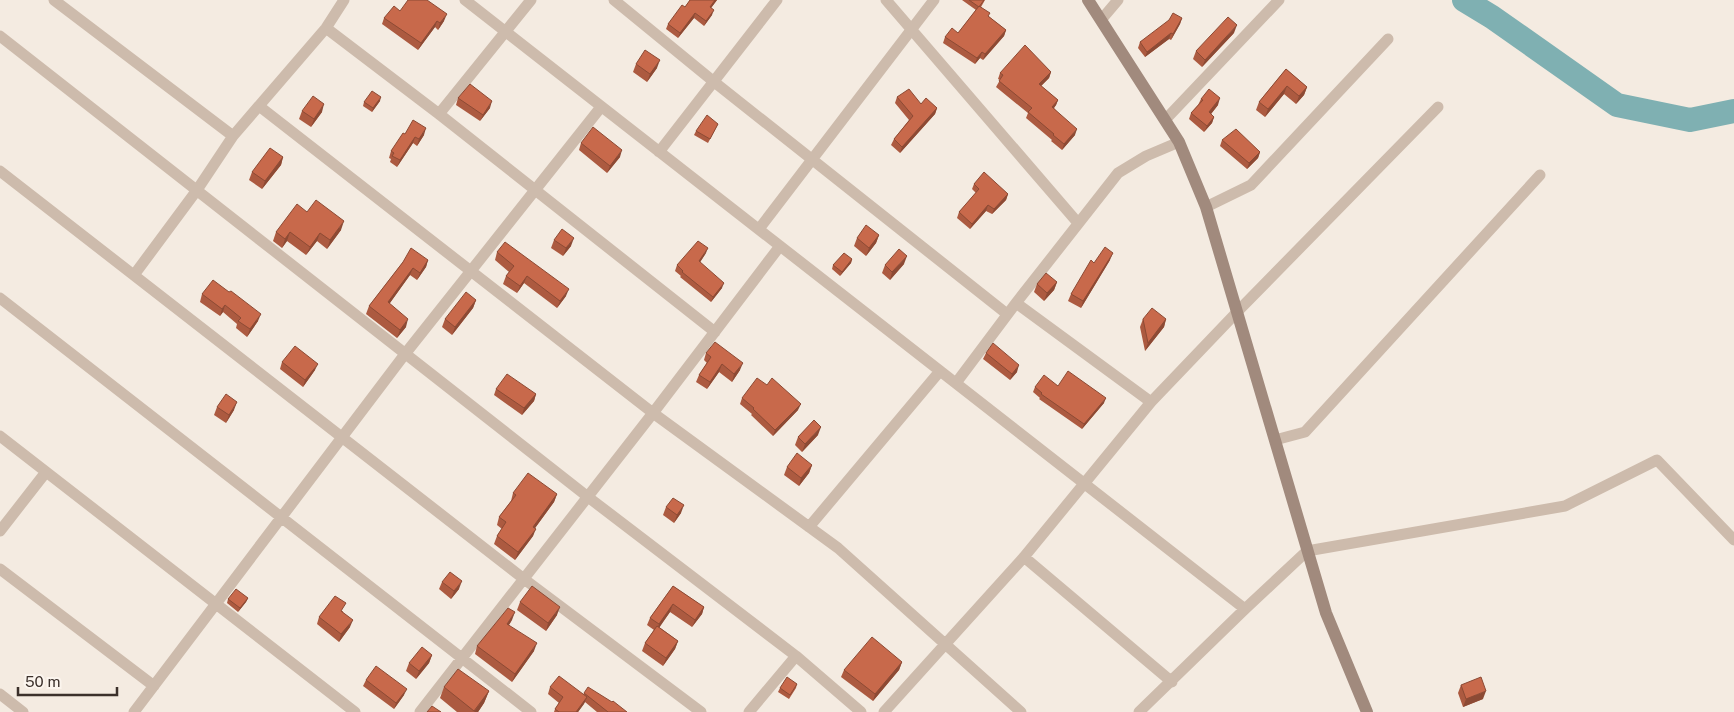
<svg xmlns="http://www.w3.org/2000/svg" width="1734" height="712" font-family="'Public Sans',sans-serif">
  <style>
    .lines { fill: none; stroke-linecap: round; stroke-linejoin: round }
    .river { stroke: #7fb0b2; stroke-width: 24 }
    .street { stroke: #cdbbac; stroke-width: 11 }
    .secondary { stroke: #a18a7d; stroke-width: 12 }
    .wall { fill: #ac5a40 }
    .shaded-wall { fill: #8c4a34 }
    .building { fill: #c8694b; stroke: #8c4a34 }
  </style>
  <rect width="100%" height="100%" fill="#f4ebe1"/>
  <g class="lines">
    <path class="river" d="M1464 0 1492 17 1617 105 1690 120 1734 111"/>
    <path class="street" d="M54 0 233 136
      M465 0 1245 609
      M614 0 713 81 1007 314
      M886 0 1078 223
      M1101 20 1118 0
      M326 28 439 114 715 332
      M0 36 588 497 796 656 861 712
      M259 106 653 413 838 548 1021 712
      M439 114 531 0
      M1165 120 1279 0
      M659 152 777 0
      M0 171 524 579 701 712
      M1206 207 1251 185 1388 39
      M759 229 934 0
      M134 275 197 190 233 136 326 28 344 0
      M0 298 531 712
      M1016 303 1151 402
      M956 383 1016 303 1118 173 1146 156 1179 142
      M0 436 355 712
      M1275 440 1305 432 1540 175
      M809 527 940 371
      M0 531 46 472
      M1024 557 1172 682
      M0 569 154 686
      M0 694 23 712
      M134 712 405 354 601 107
      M420 712 653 413 780 246
      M749 712 796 656
      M884 712 1024 557 1151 402 1238 311 1438 107
      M1139 712 1245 609 1307 551 1565 506 1657 460 1734 540"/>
    <path class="secondary" d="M1088 0 1179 142 1206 207 1326 613 1367 712"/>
  </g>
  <path class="wall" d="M690 0H717L711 8 712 15 704 26 694 18 678 38 666 29 668 24 685 7Z
    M962 0H985L981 7 988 16 1006 30 1004 36 983 60 980 58 975 64 943 43 945 37 958 33 976 10Z
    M400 11 444 21 438 30 435 27 418 50 382 24 384 18Z
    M1182 18 1180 24 1171 40 1169 39 1145 57 1138 48 1140 42Z
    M1234 33 1202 67 1193 59 1196 51Z
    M636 64 657 68 647 82 633 72Z
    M1286 69 1307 87 1304 95 1296 104 1284 94 1265 117 1256 110 1259 102Z
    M1051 72 1049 78 1041 86 1058 100 1056 105 1054 108 1075 135 1062 150 1051 141 1052 140 1026 118 1028 113 996 87 1000 80 998 79 1000 73Z
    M897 97 921 104 937 108 935 114 900 153 891 145 894 139 909 120 895 103Z
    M458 98 490 108 480 121 456 105Z
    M1201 99 1218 105 1211 114 1214 117 1212 123 1204 132 1189 119 1191 113 1198 105Z
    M380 101 372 112 363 106 364 102Z
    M302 111 322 112 311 127 299 119Z
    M718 124 708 143 694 135 696 131Z
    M405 134 424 135 417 146 413 143 397 167 390 162 391 159 389 158 391 151Z
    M1222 140 1260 152 1258 158 1247 169 1220 146Z
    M581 143 620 157 607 173 579 150Z
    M283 157 281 165 262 189 249 180 252 172Z
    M974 184 1008 194 1006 200 992 214 986 211 970 229 957 218 959 212 976 193 972 189Z
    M307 212 341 230 327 249 317 241 306 255 287 241 282 248 273 241 276 232Z
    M879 235 876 243 866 256 854 246 857 238Z
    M554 240 571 246 563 256 551 248Z
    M497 252 566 296 557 308 524 283 517 293 503 284 506 276 509 272 495 260Z
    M706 253 700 262 722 288 711 302 680 277 681 276 675 271 677 265Z
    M852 259 851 263 840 276 832 269 833 265Z
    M428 260 426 267 417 280 410 275 389 304 406 327 397 338 366 314 369 306 403 262Z
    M1110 260 1081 308 1068 301 1071 294 1094 263Z
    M904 264 890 280 882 273 885 265Z
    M1057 282 1054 290 1044 301 1034 292 1037 284Z
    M202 294 258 321 247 337 236 328 237 324 223 312 220 316 200 302Z
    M476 300 473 308 452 335 442 327 445 319Z
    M1143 319H1166L1164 327 1145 351 1140 327Z
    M706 353 740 370 732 382 719 372 707 389 696 382 699 375 707 363 704 360Z
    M986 353 1017 372 1010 380 983 359Z
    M282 362 315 370 303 387 280 369Z
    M1058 386 1104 403 1082 429 1039 399 1040 398 1033 392 1035 387Z
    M496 389 536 394 534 401 522 415 494 395Z
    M742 398 798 410 773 436 751 415 752 414 740 404Z
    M217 407 234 410 226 423 214 415Z
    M818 435 802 452 795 445 798 437Z
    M812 465 809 473 799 486 784 475 787 467Z
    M513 493 557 494 554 502 535 528 533 536 515 560 494 544 497 536 502 529 497 525 499 517 511 501Z
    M666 507 681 513 674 523 663 515Z
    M442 582 459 589 451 599 439 589Z
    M673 586 704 607 702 614 692 627 670 612 659 627 678 641 675 649 663 666 642 651 645 643 654 630 647 625 650 618Z
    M248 598 246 602 238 612 227 603 228 599Z
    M520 602 557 615 546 631 517 610Z
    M343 611V612L350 627 339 642 317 624 319 617Z
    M512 620 509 625 534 651 512 682 475 654 477 646Z
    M432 655 429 663 416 679 406 671 409 663Z
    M902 662 899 670 873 701 841 677 844 670Z
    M366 680 404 695 394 709 363 686Z
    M797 684 796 688 789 699 778 692 780 688Z
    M1461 685 1483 699 1463 707 1458 693Z
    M444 687 489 691 484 703 478 712H457L440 698Z
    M550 687 583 695 584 693 627 712H597L585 702 578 712H554L555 709 559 703 548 694Z"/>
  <path class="shaded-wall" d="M715 0H717L708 12 710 7Z
    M714 10 712 15 704 26 706 21Z
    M695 13 694 18 678 38 680 33Z
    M447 14 444 21 438 30 440 23Z
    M1182 18 1180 24 1171 40 1173 34Z
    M437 21 435 27 418 50 421 43Z
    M1237 25 1234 33 1202 67 1205 60Z
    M1006 30 1004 36 983 60 985 54Z
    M1171 33 1169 39 1145 57 1147 52Z
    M982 52 980 58 975 64 977 58Z
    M660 60 657 68 647 82 650 74Z
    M1051 72 1049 78 1037 90 1039 84Z
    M1287 86 1284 94 1265 117 1268 109Z
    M1307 87 1304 95 1296 104 1299 96Z
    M381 97 380 101 372 112 373 108Z
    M1220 98 1218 105 1207 119 1209 112Z
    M1058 100 1056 105 1050 113 1052 107Z
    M492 101 490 108 480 121 483 115Z
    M324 104 322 112 311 127 314 119Z
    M937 108 935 114 900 153 902 147Z
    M1214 117 1212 123 1204 132 1207 126Z
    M426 128 424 135 417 146 419 139Z
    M1077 129 1075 135 1062 150 1064 144Z
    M415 137 413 143 397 167 400 160Z
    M622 150 620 157 607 173 610 166Z
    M1260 152 1258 158 1247 169 1249 163Z
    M283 157 281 165 262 189 265 181Z
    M1008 194 1006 200 992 214 994 209Z
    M988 205 986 211 970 229 972 224Z
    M344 221 341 230 327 249 330 240Z
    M290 232 287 241 282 248 285 239Z
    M320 233 317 241 306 255 310 247Z
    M879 235 876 243 866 256 869 248Z
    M574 238 571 246 563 256 566 248Z
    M708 248 706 253 697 267 699 261Z
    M1113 253 1110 260 1081 308 1083 301Z
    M907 256 904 264 890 280 892 272Z
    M852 259 851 263 840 276 842 272Z
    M428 260 426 267 417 280 420 273Z
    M413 268 410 275 385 310 388 302Z
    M527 276 524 283 517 293 520 286Z
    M1057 282 1054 290 1044 301 1047 293Z
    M724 283 722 288 711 302 713 297Z
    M569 289 566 296 557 308 560 301Z
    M476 300 473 308 452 335 455 327Z
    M225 305 223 312 220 316 222 309Z
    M261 314 258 321 247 337 250 329Z
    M408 319 406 327 397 338 400 330Z
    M1166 319 1164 327 1145 351 1148 343Z
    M743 363 740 370 732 382 734 374Z
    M318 364 315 370 303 387 305 380Z
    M722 364 719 372 707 389 710 382Z
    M1019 365 1017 372 1010 380 1012 374Z
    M536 394 534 401 522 415 524 408Z
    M1106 398 1104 403 1082 429 1084 424Z
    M237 402 234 410 226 423 229 415Z
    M801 404 798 410 773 436 775 430Z
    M821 427 818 435 802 452 805 444Z
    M812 465 809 473 799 486 801 478Z
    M557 494 554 502 530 535 533 527Z
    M684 505 681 513 674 523 677 515Z
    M536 529 533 536 515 560 518 552Z
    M462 581 459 589 451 599 454 591Z
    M248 598 246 602 238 612 240 608Z
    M673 604 670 612 657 631 659 624Z
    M560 607 557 615 546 631 548 623Z
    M704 607 702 614 692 627 695 620Z
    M515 612 512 620 504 632 507 624Z
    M353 620 350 627 339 642 341 634Z
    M678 641 675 649 663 666 666 658Z
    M537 643 534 651 512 682 515 674Z
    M432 655 429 663 416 679 419 671Z
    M902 662 899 670 873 701 875 694Z
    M407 689 404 695 394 709 396 703Z
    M489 691 484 703 478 712H474Z
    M1486 691 1483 699 1463 707 1466 699Z
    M587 697 584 704 578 712H576Z"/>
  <path class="building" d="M408 0H427L447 14 440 23 437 21 421 43 384 18 394 6 400 11Z
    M690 0H715L710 7 714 10 706 21 695 13 680 33 668 24 682 5 685 7Z
    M969 0H984L979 7Z
    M979 6 990 13 988 16 1006 30 985 54 982 52 977 58 945 37 952 28 958 33Z
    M1173 13 1182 18 1173 34 1171 33 1147 52 1140 42 1169 20Z
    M1228 17 1237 25 1205 60 1196 51Z
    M1025 45 1051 72 1039 84 1058 100 1052 107 1077 129 1064 144 1053 135 1054 134 1028 112 1032 108 999 81 1003 75 1000 73Z
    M645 50 660 60 650 74 636 64Z
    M1286 69 1307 87 1299 96 1287 86 1268 109 1259 102Z
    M470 84 492 101 483 115 458 98Z
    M909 89 921 104 926 98 937 108 902 147 894 139 913 116 897 97Z
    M1209 89 1220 98 1209 112 1214 117 1207 126 1191 113 1203 100 1201 99Z
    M372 91 381 97 373 108 364 102Z
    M313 96 324 104 314 119 302 111Z
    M707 115 718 124 710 139 696 131Z
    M413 120 426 128 419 139 415 137 400 160 392 156 394 153 391 151 403 133 405 134Z
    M593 127 622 150 610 166 581 143Z
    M1236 129 1260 152 1249 163 1222 140Z
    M270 148 283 157 265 181 252 172Z
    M984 172 1008 194 994 209 988 205 972 224 959 212 979 189 974 184Z
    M316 200 344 221 330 240 320 233 310 247 290 232 285 239 276 232 297 204 307 212Z
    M866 225 879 235 869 248 857 238Z
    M562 229 574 238 566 248 554 240Z
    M698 241 708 248 699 261 724 283 713 297 682 272 683 271 677 265Z
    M505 242 569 289 560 301 527 276 520 286 506 276 514 266 497 252Z
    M1105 247 1113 253 1083 301 1071 294 1091 260 1094 263Z
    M411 248 428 260 420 273 413 268 388 302 408 319 400 330 369 306 403 262Z
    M899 249 907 256 892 272 885 265Z
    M844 253 852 259 842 272 833 265Z
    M1046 273 1057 282 1047 293 1037 284Z
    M213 280 229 292 231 291 261 314 250 329 238 321 241 318 225 305 222 309 202 294Z
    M466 292 476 300 455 327 445 319Z
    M1152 308 1166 319 1148 343 1143 319Z
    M715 342 743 363 734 374 722 364 710 382 699 375 711 357 706 353Z
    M993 343 1019 365 1012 374 986 353Z
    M295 346 318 364 305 380 282 362Z
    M1068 371 1106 398 1084 424 1041 394 1042 393 1035 387 1044 375 1058 386Z
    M507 374 536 394 524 408 496 389Z
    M757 378 767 385 772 378 801 404 775 430 753 409 754 408 742 398Z
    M226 394 237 402 229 415 217 407Z
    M814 420 821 427 805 444 798 437Z
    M797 453 812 465 801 478 787 467Z
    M528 473 557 494 533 527 536 529 518 552 497 536 506 522 499 517 516 495 513 493Z
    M673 498 684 505 677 515 666 507Z
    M450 572 462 581 454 591 442 582Z
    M532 586 560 607 548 623 520 602Z
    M673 586 704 607 695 620 673 604 659 624 650 618Z
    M236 589 248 598 240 608 228 599Z
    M335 596 346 603 341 611 353 620 341 634 319 617Z
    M508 608 515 612 507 624 537 643 515 674 477 646Z
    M657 626 678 641 666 658 645 643Z
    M872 637 902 662 875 694 844 670Z
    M422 647 432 655 419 671 409 663Z
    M376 666 407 689 396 703 366 680Z
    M458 669 489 691 474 711 444 687Z
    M559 676 587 697 576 712H559L555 709 563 697 550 687Z
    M787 677 797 684 790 695 780 688Z
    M1481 677 1486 691 1466 699 1461 685Z
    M588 687 612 702 613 701 627 712H608L584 693Z
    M432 706 441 712H427Z"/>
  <path d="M18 687v8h99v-8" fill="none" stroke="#3b302b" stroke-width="2.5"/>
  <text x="25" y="687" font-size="15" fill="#3b302b" stroke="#fbf5ee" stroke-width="4" paint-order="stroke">50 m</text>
</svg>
